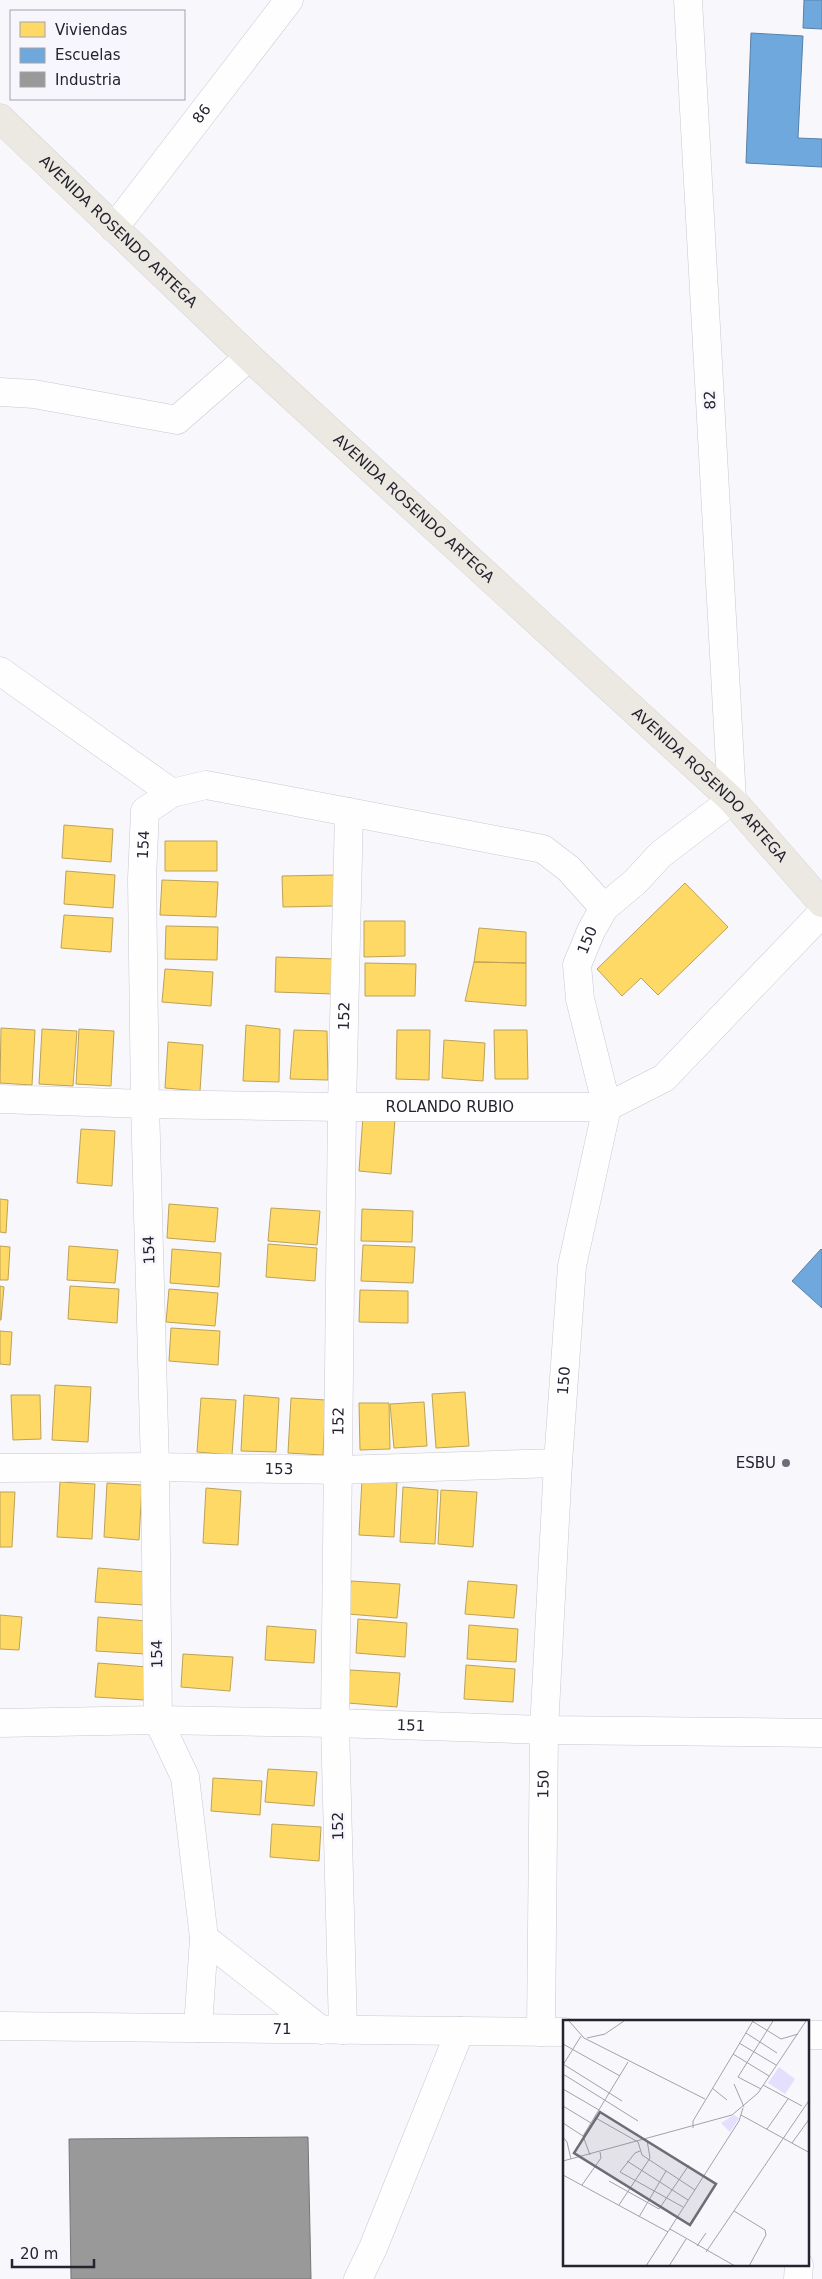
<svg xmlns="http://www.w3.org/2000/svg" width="822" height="2279" font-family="'DejaVu Sans',sans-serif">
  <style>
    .homes { fill: #ffd966; stroke: #bda256 }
    .schools { fill: #6fa8dc; stroke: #5880a8 }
    .industry { fill: #999; stroke: #767679 }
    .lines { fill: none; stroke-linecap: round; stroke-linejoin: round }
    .minor-casing { stroke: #c9c8cf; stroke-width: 29 }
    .major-casing { stroke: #d5d4d9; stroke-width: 29 }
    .minor { stroke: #fefeff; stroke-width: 28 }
    .major { stroke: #ebe9e1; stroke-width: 28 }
    .poi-dot { fill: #6e6d77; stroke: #f7f6fd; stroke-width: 2 }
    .labels { text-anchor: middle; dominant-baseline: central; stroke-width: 5; stroke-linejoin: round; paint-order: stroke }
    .street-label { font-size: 15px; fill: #24232f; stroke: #f7f6fd }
    .poi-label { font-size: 15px; fill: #24232f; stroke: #f7f6fd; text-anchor: end }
    .inset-road { fill: none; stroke: #a3a2aa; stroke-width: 1 }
    .view { fill: #6e6d77; fill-opacity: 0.15; stroke: #6e6d77; stroke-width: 2.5 }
    .inset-edge { fill: none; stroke: #24232f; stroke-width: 2.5 }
  </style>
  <rect width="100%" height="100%" fill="#f8f7fc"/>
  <path class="homes" d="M64 825 113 829 111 862 62 858Z
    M165 841H217V871H165Z
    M66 871 115 875 113 908 64 904Z
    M334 875V906L283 907 282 876Z
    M162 880 218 882 216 917 160 915Z
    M685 883 728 927 658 995 641 978 622 996 597 969Z
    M64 915 113 918 111 952 61 948Z
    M364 921H405V956L364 957Z
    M166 926 218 927 217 960 165 959Z
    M479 928 526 932V963L474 962Z
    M276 957 335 959 334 994 275 992Z
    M474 962 526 963V1006L465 1001Z
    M365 963 416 964 415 996H365Z
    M165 969 213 972 211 1006 162 1002Z
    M246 1025 280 1029 279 1082 243 1081Z
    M1 1028 35 1030 32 1085 0 1083Z
    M42 1029 77 1031 73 1086 39 1084Z
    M79 1029 114 1031 111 1086 76 1084Z
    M294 1030 327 1031 328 1080 290 1079Z
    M397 1030H430L429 1080 396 1079Z
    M494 1030H527L528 1079H495Z
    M444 1040 485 1043 483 1081 442 1078Z
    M168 1042 203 1045 200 1091 165 1088Z
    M363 1116 395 1119 391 1174 359 1171Z
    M81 1129 115 1131 112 1186 77 1183Z
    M0 1199 8 1200 6 1233 0 1232Z
    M169 1204 218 1208 215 1242 167 1238Z
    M271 1208 320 1211 317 1245 268 1241Z
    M362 1209 413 1211 412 1242 361 1241Z
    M268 1244 317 1248 315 1281 266 1277Z
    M363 1245 415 1247 413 1283 361 1281Z
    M0 1246 10 1247 8 1280H0Z
    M69 1246 118 1250 115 1283 67 1280Z
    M172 1249 221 1253 219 1287 170 1283Z
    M0 1286 4 1287 1 1320H0Z
    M70 1286 119 1289 117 1323 68 1319Z
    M169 1289 218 1293 215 1326 166 1322Z
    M360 1290 408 1291V1323L359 1322Z
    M171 1328 220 1331 218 1365 169 1361Z
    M0 1331 12 1332 10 1365 0 1364Z
    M55 1385 91 1387 88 1442 52 1440Z
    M465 1392 469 1446 436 1448 432 1394Z
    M11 1395H40L41 1439 13 1440Z
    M244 1395 279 1398 276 1452 241 1451Z
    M201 1398 236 1400 232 1455 197 1452Z
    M291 1398 326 1400 323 1455 288 1453Z
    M424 1402 427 1446 394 1448 390 1404Z
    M359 1403H389L390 1449 360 1450Z
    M362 1480 397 1482 394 1537 359 1535Z
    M60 1482 95 1484 92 1539 57 1537Z
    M107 1483 142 1485 139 1540 104 1537Z
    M403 1487 438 1490 435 1544 400 1542Z
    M206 1488 241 1491 238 1545 203 1543Z
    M441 1490 477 1492 473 1547 438 1544Z
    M0 1492H15L12 1547H0Z
    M98 1568 146 1572 144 1605 95 1602Z
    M351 1581 400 1584 397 1618 348 1614Z
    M468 1581 517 1585 514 1618 465 1614Z
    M0 1615 22 1617 19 1650 0 1649Z
    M98 1617 147 1621 145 1654 96 1651Z
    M358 1619 407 1623 405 1657 356 1653Z
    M469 1625 518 1629 516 1662 467 1659Z
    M267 1626 316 1630 314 1663 265 1660Z
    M183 1654 233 1657 230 1691 181 1687Z
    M98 1663 147 1667 144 1700 95 1697Z
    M466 1665 515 1669 513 1702 464 1699Z
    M350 1670 400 1673 397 1707 348 1703Z
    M268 1769 317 1772 314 1806 265 1802Z
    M213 1778 262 1781 260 1815 211 1811Z
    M272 1824 321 1827 319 1861 270 1857Z"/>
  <path class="schools" d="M804 0H822V29L803 28Z
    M751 33 803 36 798 138 822 139V167L746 163Z
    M821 1249 822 1250V1308L792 1281Z"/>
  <path class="industry" d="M308 2137 311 2279H71L69 2139Z"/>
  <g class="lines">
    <defs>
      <g id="minor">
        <path id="s1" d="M114 228 289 0"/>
        <path d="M0 392 34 394 177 420 249 357"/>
        <path d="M0 671 172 793"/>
        <path id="s2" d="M0 1099 145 1104 342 1107H607L664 1078 822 913"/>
        <path id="s3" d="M0 1468 155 1467 338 1470 558 1463"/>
        <path id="s4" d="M0 1723 158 1720 335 1723 544 1730 822 1733"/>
        <path d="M204 1938 321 2030"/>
        <path id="s5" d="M0 2026 564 2032"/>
        <path id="s6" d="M198 2028 204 1938 185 1777 158 1720 155 1467 145 1104 142 879 145 811 172 793 206 785 543 849 569 869 604 908"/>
        <path id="s7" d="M343 2030 335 1723 342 1107 349 812"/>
        <path id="s8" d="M541 2032 544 1730 558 1463 572 1266 607 1107 580 999 577 965 591 931 604 908 635 882 661 854 732 800 688 0"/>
        <path d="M808 2035H822"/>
        <path d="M358 2279 373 2248 460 2031"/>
        <path d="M798 2279 799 2265"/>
      </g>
      <g id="major">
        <path id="s9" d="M0 118 249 357 732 800 822 903"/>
      </g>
    </defs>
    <use href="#minor" class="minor-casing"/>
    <use href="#major" class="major-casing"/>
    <use href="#minor" class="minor"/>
    <use href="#major" class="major"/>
  </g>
  <circle class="poi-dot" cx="786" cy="1463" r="5"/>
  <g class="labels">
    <g class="street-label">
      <text stroke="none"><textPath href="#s1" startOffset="144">86</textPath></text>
      <text stroke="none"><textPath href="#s9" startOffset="164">AVENIDA ROSENDO ARTEGA</textPath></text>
      <text transform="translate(710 400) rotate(-93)">82</text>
      <text stroke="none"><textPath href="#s9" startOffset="569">AVENIDA ROSENDO ARTEGA</textPath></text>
      <text stroke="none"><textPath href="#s9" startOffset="974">AVENIDA ROSENDO ARTEGA</textPath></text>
      <text stroke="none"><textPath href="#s6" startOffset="1191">154</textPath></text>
      <text stroke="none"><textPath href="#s8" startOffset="1102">150</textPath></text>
      <text stroke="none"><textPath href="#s7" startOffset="1014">152</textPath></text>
      <text stroke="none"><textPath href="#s2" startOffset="450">ROLANDO RUBIO</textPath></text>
      <text transform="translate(149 1250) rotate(-92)">154</text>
      <text stroke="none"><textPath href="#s8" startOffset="652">150</textPath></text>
      <text stroke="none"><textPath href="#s7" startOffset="609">152</textPath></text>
      <text stroke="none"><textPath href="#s3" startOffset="279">153</textPath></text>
      <text transform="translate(157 1654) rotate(-91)">154</text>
      <text stroke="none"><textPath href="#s4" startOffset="411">151</textPath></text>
      <text stroke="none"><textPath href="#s8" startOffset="248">150</textPath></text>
      <text transform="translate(338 1826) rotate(-91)">152</text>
      <text stroke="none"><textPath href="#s5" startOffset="282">71</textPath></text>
    </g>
    <g class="poi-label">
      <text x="776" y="1463">ESBU</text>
    </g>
  </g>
  <g transform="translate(563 2020)">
    <rect width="246" height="246" fill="#f8f7fc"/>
    <path d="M216 47 232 59 222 74 205 63ZM171 95 176 98 167 112 158 103Z" fill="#e3dffd"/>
    <path class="inset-road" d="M6 1 21 18 142 79M189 1 218 19 235 14M183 13 214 33M24 18 42 14 61 1M176 23 213 45M0 24 57 56M170 34 206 56M0 44 59 81M0 45 18 16M0 54 75 101M171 64 181 87M200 65 239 86M149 68 164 80M0 69 36 90M198 69 175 57 210 1M0 86 28 103M178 95 247 133M31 97 75 122 79 135 132 170M0 103 20 116 27 135M130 108V101L190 1M204 109 225 79M20 116 65 42M0 117 4 122 8 139M229 123 247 98M77 131 72 133 57 152 120 187M0 141 169 95 195 73 243 1M64 141 125 180M0 155 105 212M46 161 96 189 126 145M19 165 38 138 37 132M56 185 87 138 84 120M171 191 202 210 203 215 186 246M76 197 103 151M107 209 172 246M134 226 143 213M143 232 247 79M83 246 176 101 180 88M106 246 123 219"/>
    <path class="view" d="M37 92 153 164 127 205 11 133Z"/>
    <rect width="246" height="246" class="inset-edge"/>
  </g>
  <rect x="10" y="10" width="175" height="90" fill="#f7f6fd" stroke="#a3a2ab"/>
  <rect x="20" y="22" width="25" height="15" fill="#ffd966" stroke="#a3a2ab"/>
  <text x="55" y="35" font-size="15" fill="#24232f">Viviendas</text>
  <rect x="20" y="48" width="25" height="15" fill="#6fa8dc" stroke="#a3a2ab"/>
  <text x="55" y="60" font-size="15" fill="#24232f">Escuelas</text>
  <rect x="20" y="72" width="25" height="15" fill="#999999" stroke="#a3a2ab"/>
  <text x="55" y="85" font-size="15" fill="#24232f">Industria</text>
  <path d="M12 2259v8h82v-8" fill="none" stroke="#24232f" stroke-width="2.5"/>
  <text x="20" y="2259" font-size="15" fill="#24232f" stroke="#f7f6fd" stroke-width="4" paint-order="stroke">20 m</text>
</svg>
